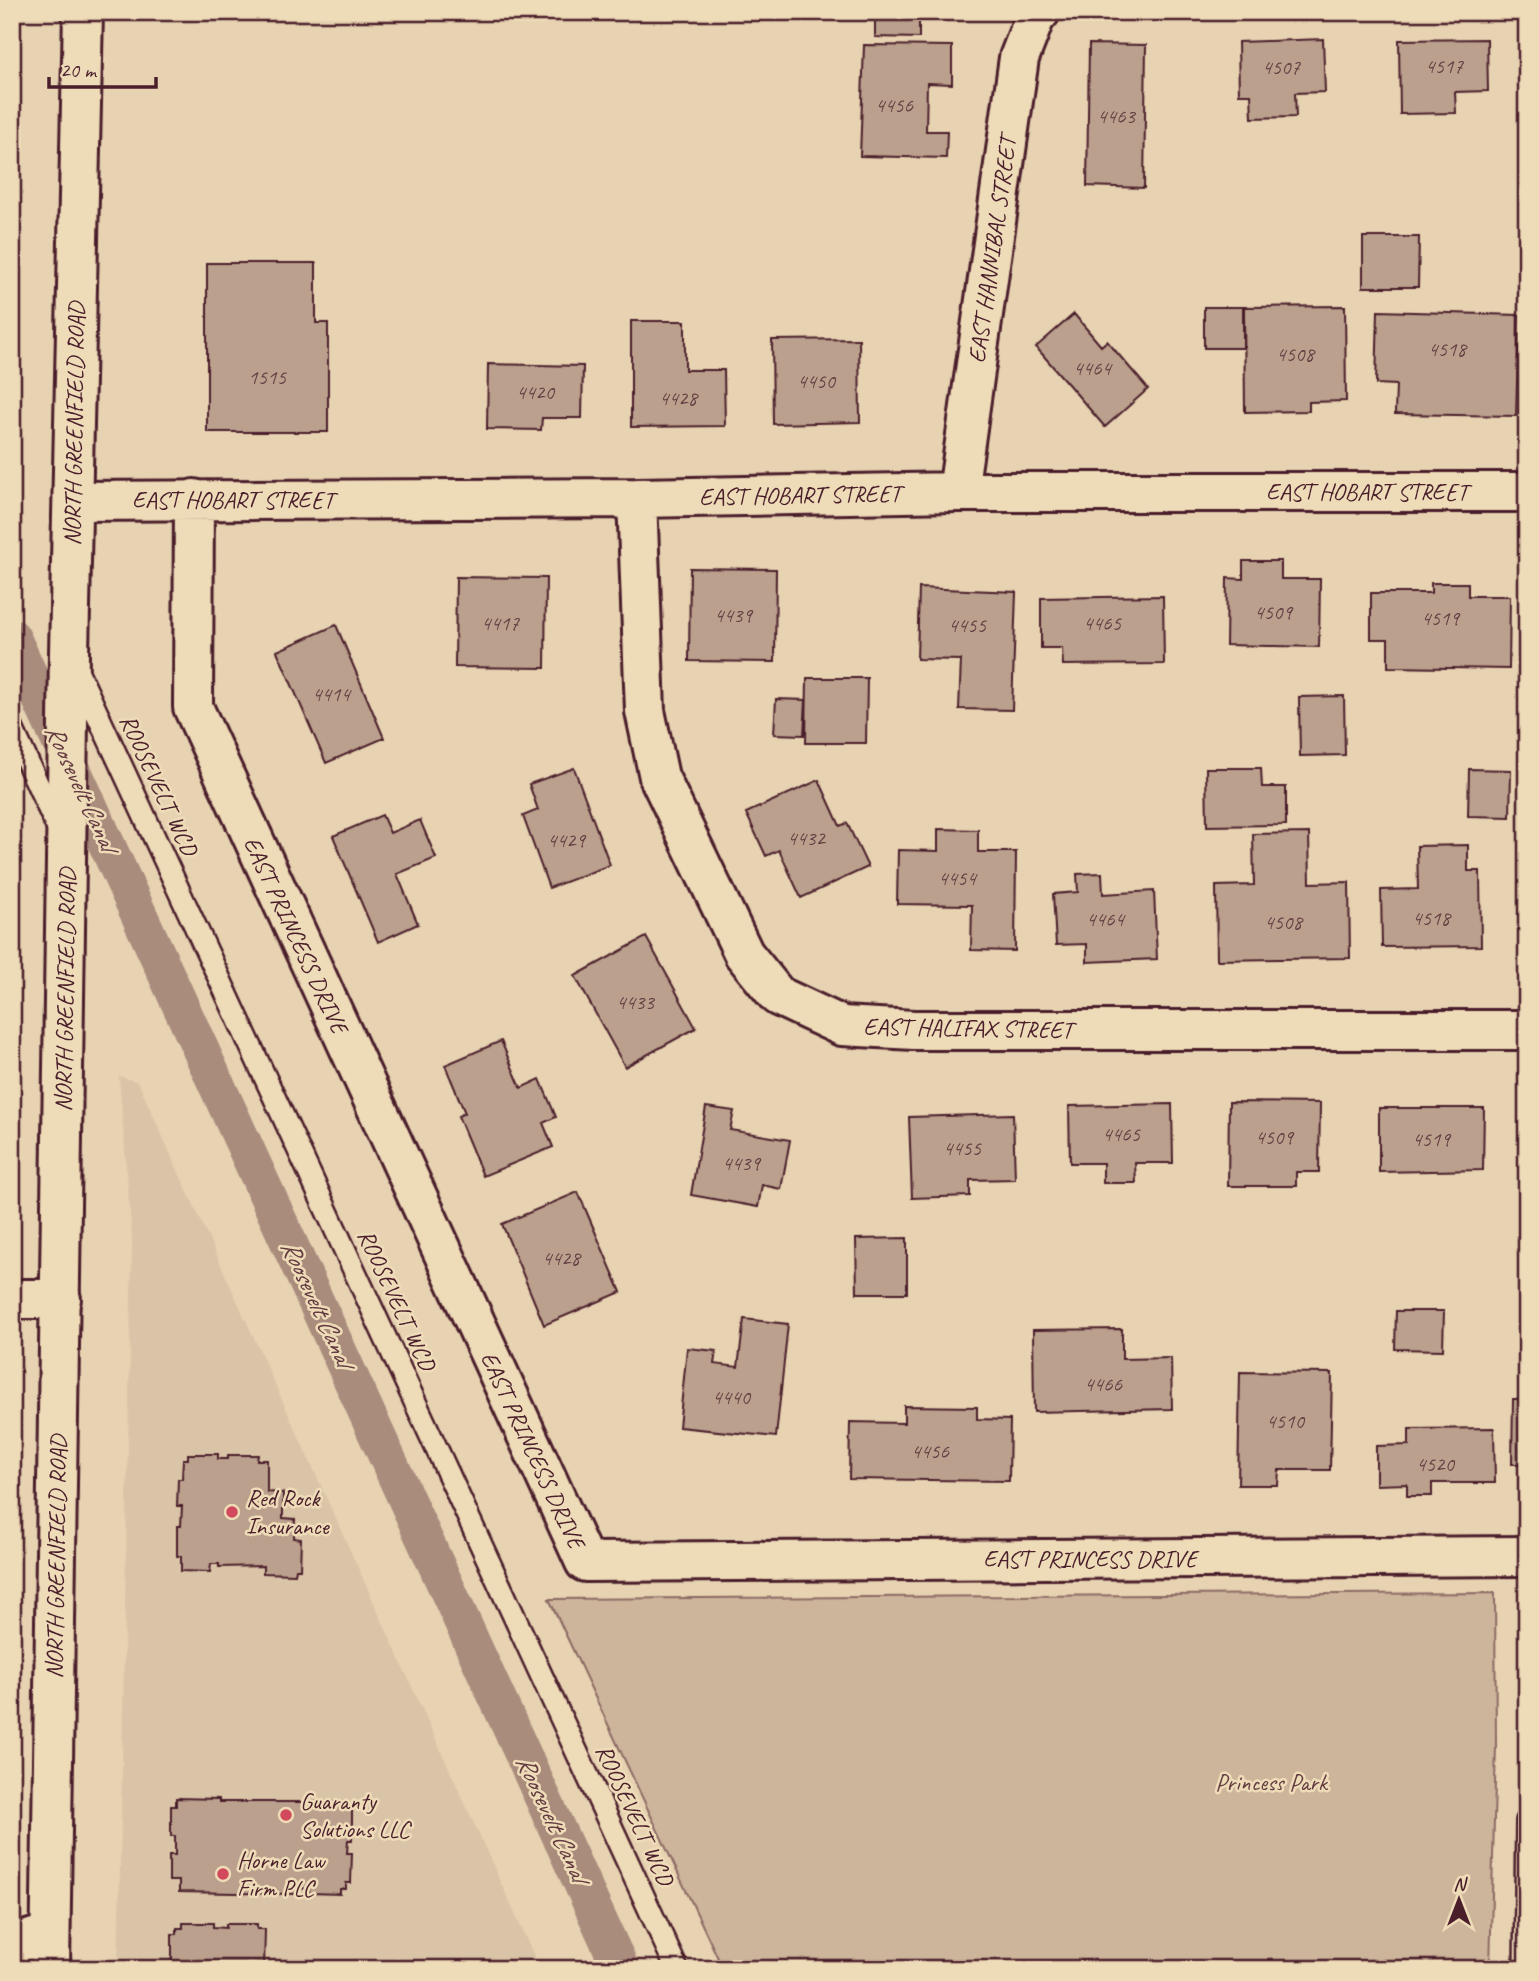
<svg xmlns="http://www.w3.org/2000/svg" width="1539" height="1981" font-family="Caveat,sans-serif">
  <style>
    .built { fill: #dac4a7 }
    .green { fill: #cdb59c; stroke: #8c6a64; stroke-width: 2 }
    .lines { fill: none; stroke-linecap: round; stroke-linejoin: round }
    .canal { stroke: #aa8c7d; stroke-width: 37 }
    .building { fill: #bba18d; stroke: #4a1f2b; stroke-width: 2 }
    .service-casing { stroke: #4a1f2b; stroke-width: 26 }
    .minor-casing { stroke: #4a1f2b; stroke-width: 44 }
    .secondary-casing { stroke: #4a1f2b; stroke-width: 44 }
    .service { stroke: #eedbb8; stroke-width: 21 }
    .minor { stroke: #eedbb8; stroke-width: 38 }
    .secondary { stroke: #eedbb8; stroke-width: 38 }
    .poi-dot { fill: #d1495b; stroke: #eedbb8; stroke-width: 2.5 }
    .labels { text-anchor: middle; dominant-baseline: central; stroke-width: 5; stroke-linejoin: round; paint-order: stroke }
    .number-label { font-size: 21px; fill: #664044 }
    .street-label { font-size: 24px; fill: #4a1f2b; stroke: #eedbb8 }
    .poi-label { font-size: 24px; fill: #4a1f2b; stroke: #eedbb8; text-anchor: start }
    .park-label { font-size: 24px; fill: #643d42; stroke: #eedbb8 }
    .water-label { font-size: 26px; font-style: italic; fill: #623a40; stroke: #eedbb8 }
  </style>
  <rect width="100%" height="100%" fill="#e7d3b2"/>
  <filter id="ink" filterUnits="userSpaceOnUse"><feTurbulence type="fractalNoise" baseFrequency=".0143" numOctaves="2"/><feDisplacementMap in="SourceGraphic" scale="14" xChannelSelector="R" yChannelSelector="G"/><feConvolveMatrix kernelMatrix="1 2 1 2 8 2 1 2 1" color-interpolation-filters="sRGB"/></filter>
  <g filter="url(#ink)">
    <path class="built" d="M119 1076 138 1082 540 1969H118L132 1240Z"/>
    <path class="green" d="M1495 1593 1496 1746 1490 1969H723L549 1599Z"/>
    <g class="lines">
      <path class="canal" d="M12 637 621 1969"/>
    </g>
    <path class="building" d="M875 12H919V38L875 37Z
      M1323 39 1325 92 1295 93 1296 117 1252 118 1251 94H1239L1238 42Z
      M1487 39 1488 91 1455 92 1456 113 1400 114 1399 40Z
      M1089 44 1146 45 1144 188 1087 186Z
      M864 45 952 46V84L927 83 926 131H947L946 158 860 156Z
      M1363 237H1419L1418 287H1363Z
      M207 263H316V323H328V432H207Z
      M1345 306 1346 401 1309 402V411L1245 412 1244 307Z
      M1204 307H1243V348H1204Z
      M1378 311 1519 315 1516 416 1395 414 1396 385 1376 384Z
      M1074 314 1101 346 1107 341 1148 389 1105 427 1036 347Z
      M631 321H685V370H724L725 426 631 427Z
      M859 339 860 422 773 424 772 340Z
      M488 364 583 366 582 418H542L541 430 487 429Z
      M1243 561H1281V579H1320L1319 647 1226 645 1227 578 1243 579Z
      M690 568 776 569 775 662 689 661Z
      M456 577 546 578 545 668 455 667Z
      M1431 583H1468V596H1510L1509 669 1388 667V639H1371V593H1431Z
      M919 588 1016 592 1012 710 959 709 961 660 917 659Z
      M1163 596 1164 664 1063 665 1062 648H1041V598Z
      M336 625 384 738 326 763 277 651Z
      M807 678H867L866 743H806Z
      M1344 696 1345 755 1300 756 1299 697Z
      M776 699 806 700 804 735 774 734Z
      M574 768 610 865 549 888 523 816 538 810 529 784Z
      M1206 768H1261L1262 787H1286V825L1207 826Z
      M1469 769 1511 770 1510 817 1468 816Z
      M819 780 840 826 847 823 868 867 801 898 779 850 766 856 746 813Z
      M382 815 390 833 420 820 436 858 397 874 418 924 378 942 333 836Z
      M938 829 978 830V852H1016L1015 951 971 950 972 905 897 904 898 850 938 851Z
      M1309 833 1310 883 1349 882 1350 958 1217 960 1216 886 1254 885 1253 834Z
      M1468 845V871H1480L1481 946 1382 947 1381 890 1418 889 1417 846Z
      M1102 873 1103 894 1154 891 1157 959 1087 962V944L1056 945 1053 894 1078 892 1077 874Z
      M646 937 696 1028 625 1067 575 976Z
      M501 1041 521 1088 540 1079 556 1117 543 1123 553 1147 483 1176 458 1116 465 1113 445 1065Z
      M1229 1102 1320 1103 1319 1172H1296V1186H1228Z
      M1172 1104 1173 1163H1135L1136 1183H1103V1163H1070L1069 1106Z
      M706 1107 734 1111 730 1130 790 1140 781 1189 762 1185 758 1207 691 1195Z
      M1379 1108H1484L1483 1170 1379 1172Z
      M1013 1114 1015 1179 970 1180V1196L912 1198 909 1117Z
      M1524 1121H1527V1181H1525Z
      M578 1192 621 1292 544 1325 502 1224Z
      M907 1238V1293H857L856 1239Z
      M1396 1311H1444L1443 1350 1395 1349Z
      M744 1319 788 1324 776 1437 679 1427 687 1348 716 1351 714 1364 738 1367Z
      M1122 1329V1359L1171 1358 1172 1409 1034 1412 1033 1330Z
      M1240 1372 1332 1373 1330 1470H1279L1278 1485H1238Z
      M1513 1399H1527V1464H1512Z
      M904 1406 977 1407V1419L1010 1420 1009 1481 849 1479 850 1422 904 1423Z
      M1494 1428 1495 1483H1432V1496H1407V1484L1376 1485V1446L1409 1445V1429Z
      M188 1454H218V1459H228V1455H258L257 1460H267V1492L283 1493V1518L295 1519 294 1538 301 1539 300 1569H296L295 1574 263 1573V1566L219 1567V1564H211L210 1572 181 1571V1556H177V1526H181L182 1506H177L178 1479H182L183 1459H188Z
      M176 1798 219 1799V1802H347V1810H352V1840H348L347 1853H352L351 1883H346V1889H340V1894L309 1893V1889L296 1888V1894L179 1892V1881H169V1855H175V1836H171V1806H176Z
      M183 1923H213V1927L226 1928V1924H257V1929H265L264 1969H176V1964H172V1934H177V1928H183Z"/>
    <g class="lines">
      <defs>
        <path id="service" d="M76 668 677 1969
          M12 728 59 831
          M1525 1969 1527 1821"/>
        <path id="minor" d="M958 492 1019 58 1035 17 1040 12
          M637 498 645 711 659 777 744 954 778 996 842 1026 914 1030H1527
          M194 499 193 707 585 1562 1527 1556
          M73 501 637 498 958 492H1527
          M12 1299H61
          M12 1945 50 1933"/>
        <path id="secondary" d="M50 1969 69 653 83 12"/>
      </defs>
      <use href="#service" class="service-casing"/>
      <use href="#minor" class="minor-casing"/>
      <use href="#secondary" class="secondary-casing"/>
      <use href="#service" class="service"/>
      <use href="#minor" class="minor"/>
      <use href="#secondary" class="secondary"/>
    </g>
  </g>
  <g class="poi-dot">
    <circle cx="232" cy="1512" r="7"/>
    <circle cx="286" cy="1815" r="7"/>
    <circle cx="223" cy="1874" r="7"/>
  </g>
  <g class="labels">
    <g class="number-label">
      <text x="1444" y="66">4517</text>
      <text x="1281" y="67">4507</text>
      <text x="894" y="105">4456</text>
      <text x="1116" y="116">4463</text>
      <text x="1447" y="349">4518</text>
      <text x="1295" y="354">4508</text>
      <text x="1092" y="368">4464</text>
      <text x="267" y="377">1515</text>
      <text x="816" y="381">4450</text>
      <text x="535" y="392">4420</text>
      <text x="678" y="398">4428</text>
      <text x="1273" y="612">4509</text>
      <text x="733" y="615">4439</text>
      <text x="1440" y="618">4519</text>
      <text x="500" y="623">4417</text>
      <text x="1102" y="623">4465</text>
      <text x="967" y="625">4455</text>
      <text x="331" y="694">4414</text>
      <text x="806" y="838">4432</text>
      <text x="566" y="840">4429</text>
      <text x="957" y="878">4454</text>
      <text x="1431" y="918">4518</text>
      <text x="1105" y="919">4464</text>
      <text x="1283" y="922">4508</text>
      <text x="635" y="1002">4433</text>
      <text x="1121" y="1134">4465</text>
      <text x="1274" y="1137">4509</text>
      <text x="1431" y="1139">4519</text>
      <text x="962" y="1148">4455</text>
      <text x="741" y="1163">4439</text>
      <text x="561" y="1258">4428</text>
      <text x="1103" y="1384">4466</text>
      <text x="731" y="1397">4440</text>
      <text x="1285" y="1421">4510</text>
      <text x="930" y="1451">4456</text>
      <text x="1435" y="1464">4520</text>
    </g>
    <g class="street-label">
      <text transform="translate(992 250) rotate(-82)">EAST HANNIBAL STREET</text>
      <text transform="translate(74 424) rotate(-89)">NORTH GREENFIELD ROAD</text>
      <text x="1367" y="492">EAST HOBART STREET</text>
      <text transform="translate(800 495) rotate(-1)">EAST HOBART STREET</text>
      <text x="233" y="500">EAST HOBART STREET</text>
      <text transform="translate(159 785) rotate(65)">ROOSEVELT WCD</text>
      <text transform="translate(296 935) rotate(65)">EAST PRINCESS DRIVE</text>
      <text transform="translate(65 990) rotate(-89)">NORTH GREENFIELD ROAD</text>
      <text transform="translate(968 1028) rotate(1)">EAST HALIFAX STREET</text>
      <text transform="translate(397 1300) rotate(65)">ROOSEVELT WCD</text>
      <text transform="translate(533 1450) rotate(65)">EAST PRINCESS DRIVE</text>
      <text transform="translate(56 1557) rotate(-89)">NORTH GREENFIELD ROAD</text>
      <text x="1090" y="1559">EAST PRINCESS DRIVE</text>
      <text transform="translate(635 1815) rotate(65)">ROOSEVELT WCD</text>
    </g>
    <g class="poi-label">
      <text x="246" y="1498">Red Rock<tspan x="246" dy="28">Insurance</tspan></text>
      <text x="300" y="1801">Guaranty<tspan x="300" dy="28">Solutions LLC</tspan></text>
      <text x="237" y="1860">Horne Law<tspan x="237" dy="28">Firm PLC</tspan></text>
    </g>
    <g class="park-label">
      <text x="1271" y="1782">Princess Park</text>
    </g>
    <g class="water-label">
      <text transform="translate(81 787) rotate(65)">Roosevelt Canal</text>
      <text transform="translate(317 1303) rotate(65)">Roosevelt Canal</text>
      <text transform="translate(552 1818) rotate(65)">Roosevelt Canal</text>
    </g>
  </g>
  <rect width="1539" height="1981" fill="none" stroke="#eedbb8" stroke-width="42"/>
  <rect x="21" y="21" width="1497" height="1939" fill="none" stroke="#4a1f2b" stroke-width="2.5" filter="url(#ink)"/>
  <g transform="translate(1459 1900)" stroke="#eedbb8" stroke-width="5" paint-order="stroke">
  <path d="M0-5L12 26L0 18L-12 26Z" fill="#4a1f2b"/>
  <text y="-10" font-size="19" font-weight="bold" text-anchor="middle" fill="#4a1f2b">N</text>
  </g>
  <path d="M49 77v10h107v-10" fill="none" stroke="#4a1f2b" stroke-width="3.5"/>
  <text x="60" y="77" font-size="21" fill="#4a1f2b" stroke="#eedbb8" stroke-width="5" paint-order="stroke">20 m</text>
</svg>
